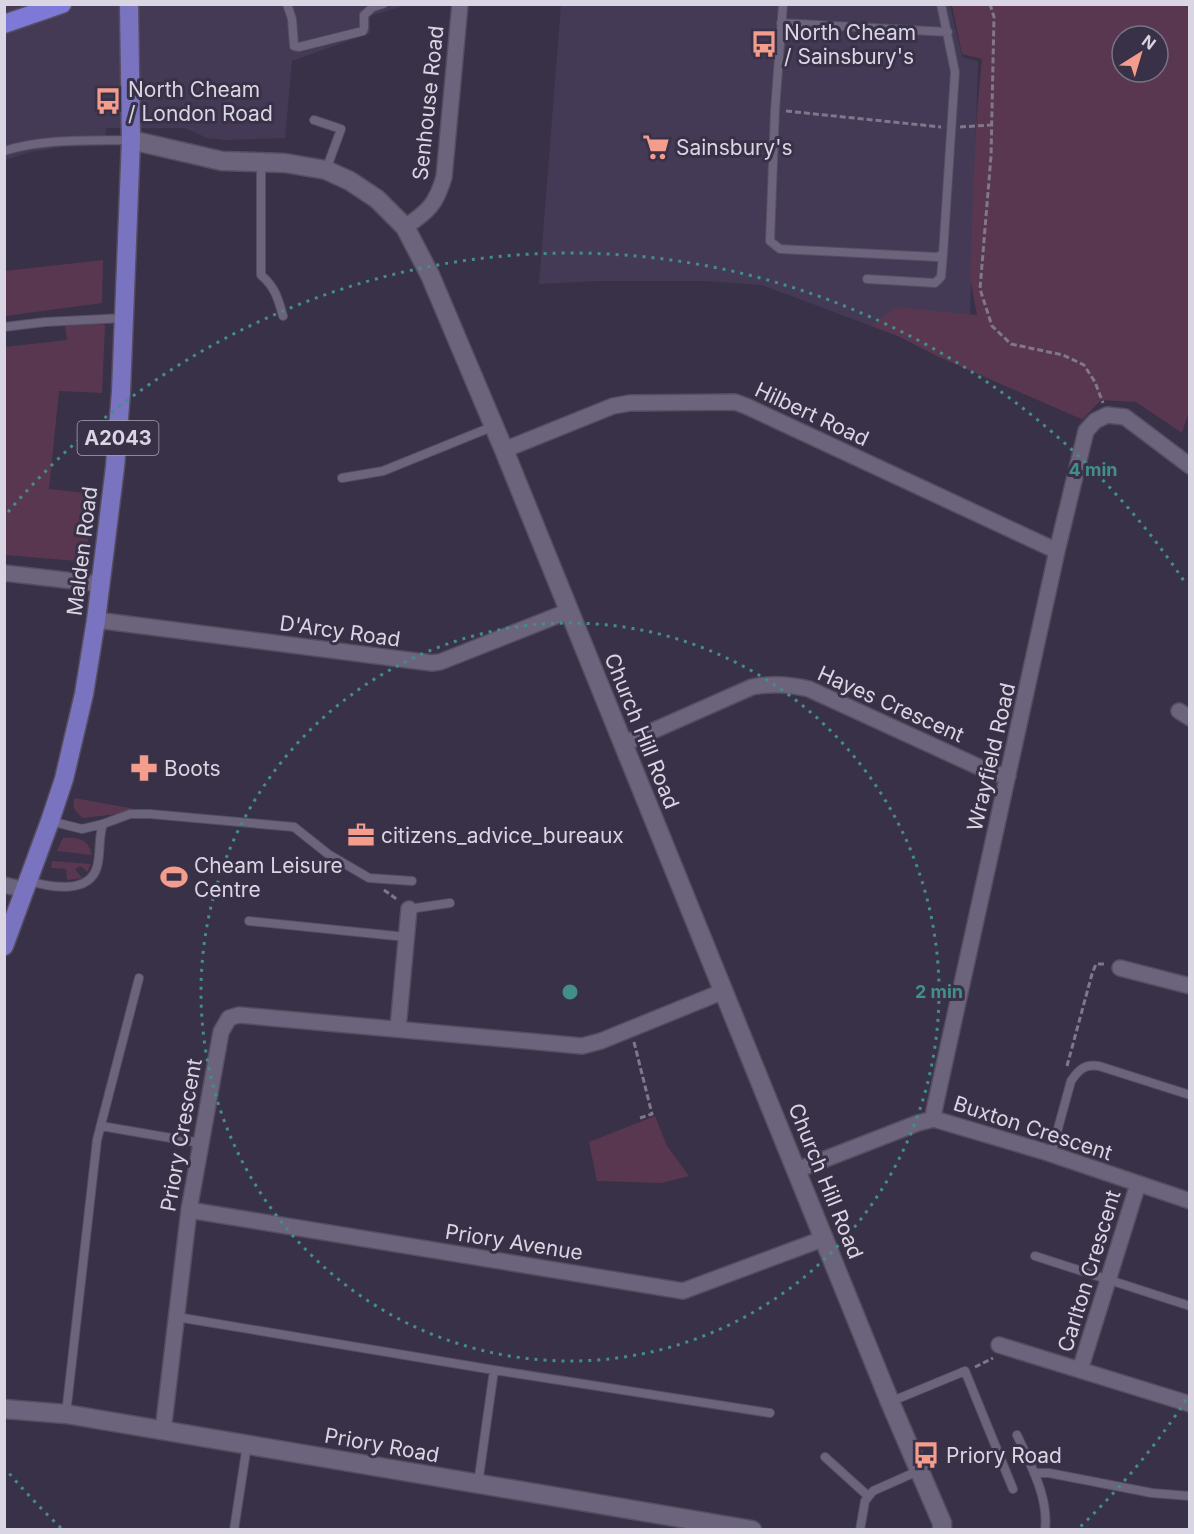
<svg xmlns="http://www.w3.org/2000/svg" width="1194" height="1534" font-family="Inter,sans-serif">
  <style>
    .built { fill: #443a56 }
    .green { fill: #5a3750; fill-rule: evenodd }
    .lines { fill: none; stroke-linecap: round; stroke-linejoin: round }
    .service-casing { stroke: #544e60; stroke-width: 10 }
    .minor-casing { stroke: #544e60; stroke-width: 18 }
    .tertiary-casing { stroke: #544e60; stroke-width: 21 }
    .primary-casing { stroke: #544e60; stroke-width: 21 }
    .trunk-casing { stroke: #544e60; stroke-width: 21 }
    .path { stroke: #7f788b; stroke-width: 3; stroke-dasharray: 6 3; stroke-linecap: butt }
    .service { stroke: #6c647c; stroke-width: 8 }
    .minor { stroke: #6c647c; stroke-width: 15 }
    .tertiary { stroke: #6c647c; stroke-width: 18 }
    .primary { stroke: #7a74c0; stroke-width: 18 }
    .trunk { stroke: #7e79d6; stroke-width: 18 }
    .ring { fill: none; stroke: #428e8b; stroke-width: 3; stroke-dasharray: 3 6 }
    .labels { text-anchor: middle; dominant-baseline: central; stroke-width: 6; stroke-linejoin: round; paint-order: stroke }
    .shield { fill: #393147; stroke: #a9a4b4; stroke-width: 1.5 }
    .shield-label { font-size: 20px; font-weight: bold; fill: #d9d5e3 }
    .poi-label { font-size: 21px; fill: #d9d5e3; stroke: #393147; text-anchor: start }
    .street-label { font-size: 21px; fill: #d9d5e3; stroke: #393147 }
    .centre { fill: #428e8b; stroke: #393147; stroke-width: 3 }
    .ring-label { font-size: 18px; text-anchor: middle; font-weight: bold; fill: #428e8b; stroke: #393147; stroke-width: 6; stroke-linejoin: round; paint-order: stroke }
  </style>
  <rect width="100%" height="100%" fill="#393147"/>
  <path class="built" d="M5 5H407L370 16V33L292 61 285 138 226 140 207 138 185 128H106L105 146 62 147 31 152 5 160Z
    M561 5H950L962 57 978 61 970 313 939 357 898 336 762 285 705 281H600L539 284Z"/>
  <path class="green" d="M952 5H1189L1190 408 1182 433 1136 402 1101 400 1083 419 1079 418 939 357 898 336 872 326 896 307 977 315 970 277 976 125 982 59 962 54ZM1122 36H1158V72H1122Z
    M103 260 102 303 5 316V271Z
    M99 321 105 326 102 393 59 391 49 489 95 494 87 550 77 561 5 555 4 347 67 340 65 326Z
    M74 798 135 809 134 812 83 818C75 812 72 807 74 798Z
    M63 838C77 837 89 839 92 855L57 851Z
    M52 861 91 864 87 872 81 866 75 869 82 878 67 880 66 869 51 868Z
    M655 1116 667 1146 689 1176 662 1183 597 1181 589 1142Z"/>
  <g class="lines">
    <defs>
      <path id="service" d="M287 4 292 19 294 46 299 47 363 31 364 28V15L373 7 383 4
        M783 4 775 110 770 241 780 249 937 257 943 254 955 72 941 4
        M781 23 948 32
        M314 120 341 129 326 170
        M4 151C46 138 88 141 131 140
        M261 163V275C275 287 278 298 283 316
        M867 279 935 283 941 277 943 254
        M4 327 45 322 123 318
        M342 478 383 471 494 426
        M103 824 130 814H150L294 827 328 854 369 878 412 881
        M29 881C49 887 89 895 97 867 101 853 98 838 103 824L82 829 50 821
        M409 909 450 903
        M249 921 406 937
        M101 1126 200 1143
        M1051 1154 1071 1081C1079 1069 1085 1064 1099 1066L1190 1095
        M1035 1256 1190 1306
        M177 1317 494 1370 770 1413
        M890 1402 965 1371 1013 1489
        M66 1414 97 1140 139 978
        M1017 1435C1030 1464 1049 1497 1045 1530
        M825 1457 868 1496
        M1034 1473H1049L1152 1493 1190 1496
        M478 1484 494 1370
        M234 1530 247 1445
        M860 1530 865 1501 873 1491 918 1471"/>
      <path id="minor" d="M405 227C429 211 436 204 444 177L460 4
        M504 450 613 406 630 403 735 402 746 406 1057 551
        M4 573 100 584
        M96 620 432 663 440 662 569 611
        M1179 711 1190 718
        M623 744 752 687C772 683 789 684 809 689L992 773 1008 776
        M4 885 26 890
        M1120 968 1190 986
        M398 1028 409 909
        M934 1119V1111L1057 551 1086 431 1095 421 1107 415 1125 417 1190 466
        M797 1170 918 1123 934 1119 1042 1151 1190 1201
        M189 1210 683 1291 825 1238
        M999 1345 1190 1404
        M1080 1370 1138 1184
        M163 1431 189 1210 221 1032 229 1018 239 1015 582 1046 601 1041 724 991"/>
      <path id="tertiary" d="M131 140 222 161 285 163 326 170 350 181 377 199 405 227 430 275 504 450 890 1402 942 1523V1530
        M4 1409 66 1414 752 1530"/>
      <path id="primary" d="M4 946 50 821 64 779 84 694 96 620 115 467 121 392 131 140 129 4"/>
      <path id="trunk" d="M4 24 62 4"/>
    </defs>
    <use href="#service" class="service-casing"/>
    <use href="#minor" class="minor-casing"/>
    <use href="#tertiary" class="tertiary-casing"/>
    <use href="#primary" class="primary-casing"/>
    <use href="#trunk" class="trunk-casing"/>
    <path class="path" d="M990 4 994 17 991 156 980 289 992 326 1011 344 1063 355 1084 365 1095 382 1103 403
      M786 111 941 127
      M960 127 991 125
      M384 890 398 900
      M634 1042 652 1114 640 1118
      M1067 1066 1092 974 1096 964H1105
      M975 1367 993 1358"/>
    <use href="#service" class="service"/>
    <use href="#minor" class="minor"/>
    <use href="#tertiary" class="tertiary"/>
    <use href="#primary" class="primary"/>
    <use href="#trunk" class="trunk"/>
  </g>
  <g class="ring">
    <circle cx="570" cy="992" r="369"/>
    <path d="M1186 1400A739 739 0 0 1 1079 1528M61 1528A739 739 0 0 1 8 1472M8 512A739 739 0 0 1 1186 584"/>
  </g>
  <defs>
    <symbol id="bus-bare" viewBox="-9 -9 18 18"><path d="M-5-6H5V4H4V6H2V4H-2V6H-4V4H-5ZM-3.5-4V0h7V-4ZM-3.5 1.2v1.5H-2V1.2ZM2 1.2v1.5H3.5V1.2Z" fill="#f49d8c" stroke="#393147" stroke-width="2.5" paint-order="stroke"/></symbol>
    <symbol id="supermarket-bare" viewBox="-9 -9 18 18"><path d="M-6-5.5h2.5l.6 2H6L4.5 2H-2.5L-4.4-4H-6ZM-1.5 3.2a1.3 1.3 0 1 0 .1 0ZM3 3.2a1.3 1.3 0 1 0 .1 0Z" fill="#f49d8c" stroke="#393147" stroke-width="2.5" paint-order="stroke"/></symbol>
    <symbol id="pharmacy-bare" viewBox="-9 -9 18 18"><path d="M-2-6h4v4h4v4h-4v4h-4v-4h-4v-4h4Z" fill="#f49d8c" stroke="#393147" stroke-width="2.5" paint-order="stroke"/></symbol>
    <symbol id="office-bare" viewBox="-9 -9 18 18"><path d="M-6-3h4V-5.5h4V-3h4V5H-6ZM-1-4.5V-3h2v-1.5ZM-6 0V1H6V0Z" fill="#f49d8c" stroke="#393147" stroke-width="2.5" paint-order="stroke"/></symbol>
    <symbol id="stadium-bare" viewBox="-9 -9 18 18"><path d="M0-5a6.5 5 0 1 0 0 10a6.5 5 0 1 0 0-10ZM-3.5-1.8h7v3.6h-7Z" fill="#f49d8c" stroke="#393147" stroke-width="2.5" paint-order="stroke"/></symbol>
  </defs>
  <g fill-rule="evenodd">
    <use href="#bus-bare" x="745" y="25" width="38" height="38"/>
    <use href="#bus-bare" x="89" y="82" width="38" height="38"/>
    <use href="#supermarket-bare" x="637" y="128" width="38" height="38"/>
    <use href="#pharmacy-bare" x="125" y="749" width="38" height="38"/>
    <use href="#office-bare" x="342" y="816" width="38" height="38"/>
    <use href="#stadium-bare" x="155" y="858" width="38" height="38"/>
    <use href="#bus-bare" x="907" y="1436" width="38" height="38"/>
  </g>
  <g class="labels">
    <rect class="shield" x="77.5" y="421" width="81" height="34" rx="4.5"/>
    <g class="shield-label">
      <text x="118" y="438">A2043</text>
    </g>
    <g class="poi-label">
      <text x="784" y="32">North Cheam<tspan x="784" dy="24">/ Sainsbury's</tspan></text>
      <text x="128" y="89">North Cheam<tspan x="128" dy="24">/ London Road</tspan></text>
      <text x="676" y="147">Sainsbury's</text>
      <text x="164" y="768">Boots</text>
      <text x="381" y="835">citizens_advice_bureaux</text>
      <text x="194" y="865">Cheam Leisure<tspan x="194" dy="24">Centre</tspan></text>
      <text x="946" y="1455">Priory Road</text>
    </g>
    <g class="street-label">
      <text transform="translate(428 103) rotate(-84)">Senhouse Road</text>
      <text transform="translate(812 414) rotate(25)">Hilbert Road</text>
      <text transform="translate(82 551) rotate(-83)">Malden Road</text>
      <text transform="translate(340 631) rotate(8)">D'Arcy Road</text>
      <text transform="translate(891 704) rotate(24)">Hayes Crescent</text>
      <text transform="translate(642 731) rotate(68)">Church Hill Road</text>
      <text transform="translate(991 757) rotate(-77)">Wrayfield Road</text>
      <text transform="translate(1033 1128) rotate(18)">Buxton Crescent</text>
      <text transform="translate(181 1135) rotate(-80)">Priory Crescent</text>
      <text transform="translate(826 1181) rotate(68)">Church Hill Road</text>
      <text transform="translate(514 1242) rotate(9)">Priory Avenue</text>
      <text transform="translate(1089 1271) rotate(-73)">Carlton Crescent</text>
      <text transform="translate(382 1445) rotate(10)">Priory Road</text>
    </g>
  </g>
  <circle cx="570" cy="992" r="9" class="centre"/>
  <g class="ring-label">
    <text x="1093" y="476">4 min</text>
    <text x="939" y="998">2 min</text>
  </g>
  <rect width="1194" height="1534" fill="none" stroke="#d9d5e3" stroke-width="12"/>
  <g transform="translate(1140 54) rotate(37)"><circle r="28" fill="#393147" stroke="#797385" stroke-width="1.5"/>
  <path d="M0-4.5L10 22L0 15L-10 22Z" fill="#f49d8c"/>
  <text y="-9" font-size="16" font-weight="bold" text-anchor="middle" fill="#d9d5e3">N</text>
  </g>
</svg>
